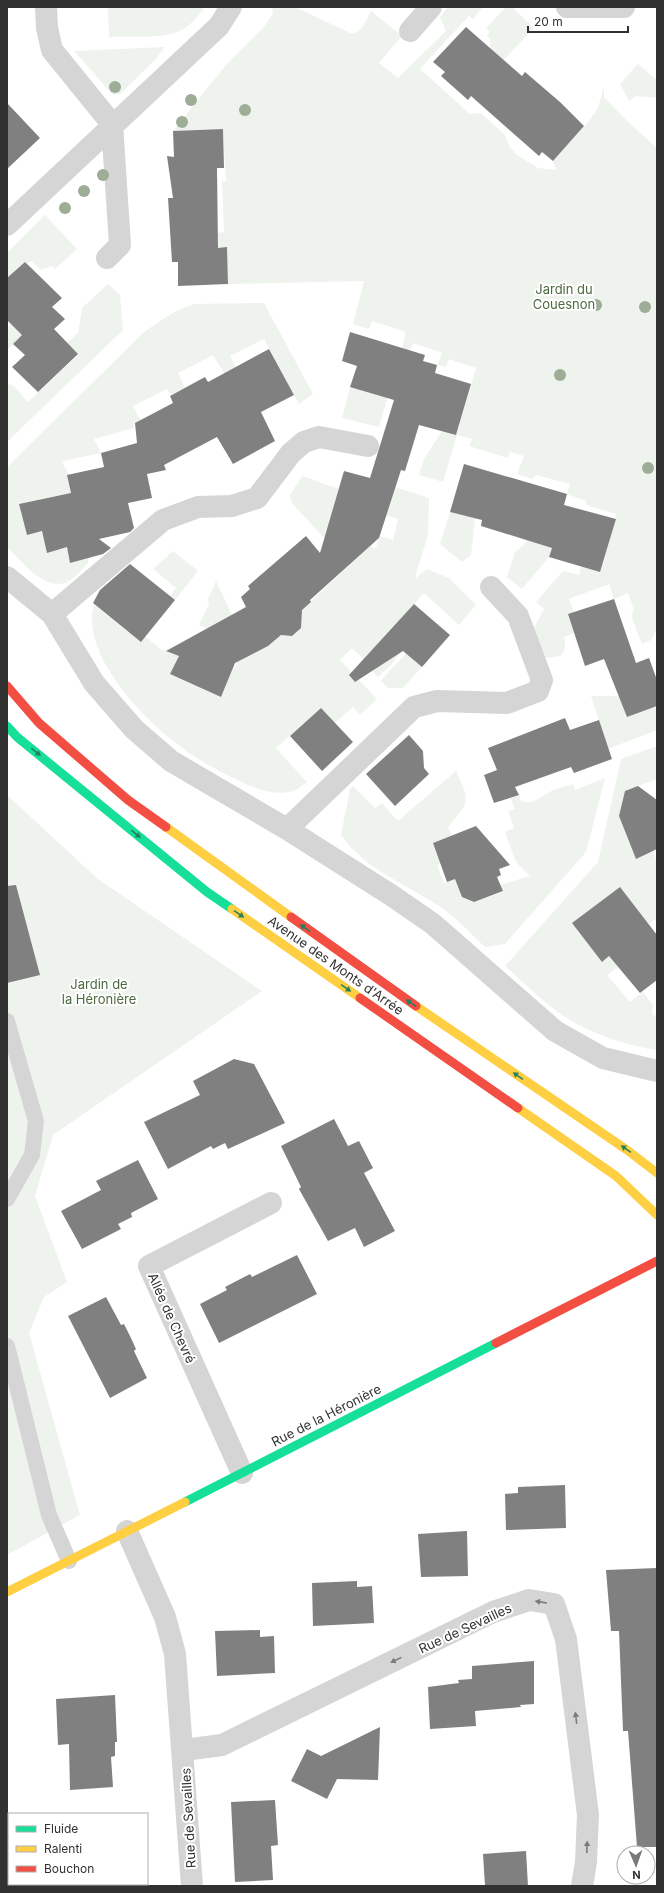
<svg xmlns="http://www.w3.org/2000/svg" width="664" height="1893" font-family="Inter,sans-serif">
  <style>
    .green { fill: #eff3ed }
    .building { fill: #808080 }
    .lines { fill: none; stroke-linecap: round; stroke-linejoin: round }
    .lane { stroke: #d5d5d5; stroke-width: 16 }
    .street { stroke: #d5d5d5; stroke-width: 22 }
    .fast { stroke: #16e098; stroke-width: 9 }
    .slow { stroke: #ffcf43; stroke-width: 9 }
    .jam { stroke: #f24e42; stroke-width: 9 }
    .tree { fill: #9dad96 }
    .oneway { fill: #25805f }
    .oneway2 { fill: #7b7b7b }
    .labels { text-anchor: middle; dominant-baseline: central; stroke-width: 4; stroke-linejoin: round; paint-order: stroke }
    .park-label { font-size: 13px; fill: #4d6a41; stroke: #fff }
    .street-label { font-size: 13px; fill: #313131; stroke: #fff }
  </style>
  <rect width="100%" height="100%" fill="#fff"/>
  <path class="green" d="M146 7H205C198 16 189 28 177 32 159 39 128 36 109 37L108 8Z
    M272 7H295L350 33C363 34 365 21 371 11L402 36 379 63 398 78 446 31 440 17 448 7H483L473 19 469 16 420 69 470 114 481 113 505 135 510 147 517 155 538 168 556 170 553 161 589 121 598 108 604 86V97L625 119 657 148V629L651 640 642 644 631 616 634 610 628 593 614 599 609 584 569 599 574 612 568 615 574 633 564 637C566 645 566 651 560 656L544 658 533 629 544 609 536 602 563 571 579 575 583 559 603 564 616 519V514L586 505V501L567 494 570 484 536 475 532 479 517 474 524 456 510 452 508 458 469 446 472 439 457 435 443 482 419 475 424 459 442 431 457 434 476 368 449 359 446 367 437 365 442 353 413 343 410 351 402 349 406 332 372 321 369 329 353 324 364 281 228 284 227 248H218V233L224 232 222 181H226L223 129 173 131 226 65 264 27 273 13Z
    M506 7H512L534 28 500 64 491 56 490 38 487 36 490 32 486 28Z
    M165 47 155 60 120 94 113 95 74 51Z
    M638 64 657 80V98L636 96 629 101 620 84Z
    M45 215 77 249 55 269 52 266 41 270 31 261 27 264 25 262 7 278V253Z
    M108 284 120 295 123 330 7 442V384L13 385 28 402 78 355 67 343 78 333 82 308Z
    M264 303 313 394 299 404 264 339 230 356 236 367 227 378 213 355 178 373 185 388 171 395 167 389 133 406 141 421 133 424 134 428 94 439 101 453 62 461 69 475 67 476 72 497 57 501 55 496 19 504 27 535 42 531 47 553 67 547 70 563 88 558V563C82 569 76 577 69 581 47 594 21 561 7 547V467L143 333C158 322 176 309 195 304Z
    M22 314 33 325 7 350V328Z
    M350 387 389 392 379 427 342 418Z
    M302 476 339 489 325 539 291 502 290 495Z
    M374 480 429 498 428 535 416 574V578L427 569 449 578 476 605 459 625 424 593 386 635 402 650 391 665 378 677 372 671 374 670 352 648 340 660 377 699 360 715 353 707 335 723 321 708 276 748 307 782C302 786 296 791 289 792 272 796 252 787 237 780 216 770 195 758 177 744 142 717 80 653 94 605L129 633 134 627 163 651 164 650 179 656 170 674 221 697 233 668 237 664C235 638 220 635 199 625L209 604 208 599 216 581 232 615 285 635 292 636 301 628 296 615 355 560 344 539 376 548 380 536 393 540 398 519 378 513Z
    M450 512 475 518 471 555 462 562 440 544Z
    M531 533 554 540 549 557 522 589 507 577 515 552 524 545Z
    M173 551 198 571 175 600 170 596 176 588 153 569Z
    M406 653 422 667 403 688H388L381 681C387 672 398 664 406 653Z
    M591 696H619L627 717 657 706V730L608 749Z
    M657 746V779L625 791C618 816 624 829 633 852L653 851 657 862V918L649 924 638 911 633 915 614 892 572 923 602 961 610 956 618 967 607 975 630 1002 643 992 653 1005 652 1013 657 1018V1050C624 1045 588 1033 561 1014 541 1000 523 982 505 966L598 862 621 759Z
    M456 771C471 802 469 802 448 827L452 836 433 843 441 864 437 865 444 883 455 879 462 897 474 902 503 892 500 885 530 876 516 862 505 832 514 828 508 811 515 809 510 798 519 795 521 801C534 805 538 798 548 793 555 788 565 787 573 784L575 790 605 778 586 852 505 944 485 947C468 931 452 913 431 901 399 881 363 867 341 835L350 789 353 786 375 808 382 803 398 821Z
    M7 795 98 879 262 991 53 1135 35 1196 67 1282 44 1297 29 1333 80 1515 7 1555Z"/>
  <path class="building" d="M466 27 522 76 525 72 560 102 584 126 553 161 542 152 539 156 471 96 468 100 441 76 445 72 433 62Z
    M7 103 40 138 7 169Z
    M223 129 224 168H217L218 248 227 247 228 284 178 286V262H172L168 198H173L167 156 174 157 173 131Z
    M25 262 62 298 52 307 65 319 54 329 78 354 38 392 12 367 25 355 13 344 22 335 7 320V278Z
    M350 332 425 355 423 361 437 365 435 373 471 384 456 435 419 425 405 471 401 470 379 538 310 600 311 602 302 610 301 628 292 636 281 635 268 646 235 663 221 697 170 674 179 656 166 651 246 607 241 597 250 589 248 586 306 536 320 553 344 471 370 478 394 400 350 387 357 366 342 361Z
    M269 349 294 395 261 412 275 441 233 464 217 437 164 465 166 470 147 474 152 498 128 503 134 528 130 532 99 539 111 548 103 554 70 563 67 547 47 553 42 531 27 535 19 504 71 493 67 475 104 467 101 453 137 443 135 423 173 403 170 396 205 377 208 382Z
    M464 464 567 494 564 505 616 519 600 572 549 557 552 548 481 526 482 520 450 512Z
    M130 564 175 600 141 642 93 603 100 590Z
    M614 599 636 663 649 658 657 680V706L627 717 604 659 585 666 568 614Z
    M414 604 450 635 422 667 403 651 355 682 349 675Z
    M321 708 353 742 322 771 290 736Z
    M565 718 570 730 599 720 612 759 574 773 571 767 515 787 519 795 494 803 484 775 497 770 488 748Z
    M409 735 423 751 424 768 429 774 395 806 366 774Z
    M638 786 657 800V849L636 859 619 816 625 791Z
    M476 826 510 865 499 869 501 875 497 877 503 891 474 902 462 897 455 879 447 882 433 843Z
    M16 885 40 975 7 983V886Z
    M620 887 657 935V980L640 993 609 956 602 962 572 923Z
    M234 1059 254 1064 285 1123 228 1149 225 1143 213 1149 211 1146 168 1169 144 1122 200 1095 193 1081Z
    M334 1119 348 1146 359 1141 373 1168 364 1173 395 1231 364 1247 355 1228 328 1241 299 1189 301 1187 281 1146Z
    M138 1160 158 1199 131 1213 132 1217 118 1224 121 1229 82 1249 61 1211 101 1190 96 1181Z
    M297 1255 317 1294 219 1343 200 1304 227 1290 225 1287 250 1274 252 1277Z
    M106 1297 121 1325 124 1324 130 1336 136 1349 134 1351 147 1378 110 1398 68 1316Z
    M565 1485 566 1528 506 1530 505 1494 518 1493V1487Z
    M467 1531 468 1576 421 1577 418 1534Z
    M657 1568V1847H637L628 1731H623L619 1631H611L606 1570Z
    M357 1581V1587L372 1586 374 1623 313 1626 312 1583Z
    M260 1630V1637L274 1636 275 1673 217 1676 215 1631Z
    M534 1661V1704L520 1705 521 1707 475 1711 476 1726 430 1729 428 1687 459 1683 458 1680 472 1679V1666Z
    M115 1695 117 1742H115V1756L111 1757 113 1787 70 1790 69 1744 58 1745 56 1699Z
    M380 1727 378 1780 337 1779 327 1799 291 1781 307 1749 321 1756Z
    M275 1800 278 1845 271 1846 273 1880 235 1882 231 1802Z
    M526 1851 528 1886H485L483 1854Z"/>
  <g class="lines">
    <path class="lane" d="M7 1021 36 1121 32 1155 7 1199
      M7 1346 49 1515 69 1561"/>
    <path class="street" d="M46 7 47 28 52 50 112 124 120 245 107 258
      M567 7H624
      M410 31 431 7
      M7 225 219 26 231 7
      M7 577 52 614 94 683 134 729 171 761 287 829 391 895 433 924 555 1031 603 1058 657 1071
      M52 614 163 520 198 507 232 506 257 498 291 453 304 442 319 437 368 446
      M287 829 414 707 437 701 507 703 538 691 542 680 518 616 491 587
      M242 1473 149 1266 271 1203
      M127 1531 165 1617 175 1654 192 1886
      M184 1750 222 1745 493 1612 529 1600 554 1604 566 1639 588 1815 586 1862 582 1886"/>
    <path class="fast" d="M7 726 17 737 207 892 232 909
      M185 1502 496 1343"/>
    <path class="slow" d="M166 827 291 917
      M232 909 360 998
      M416 1006 627 1150 657 1173
      M518 1108 616 1176 657 1215
      M7 1592 185 1502"/>
    <path class="jam" d="M7 686 39 723 128 800 166 827
      M291 917 416 1006
      M360 998 518 1108
      M496 1343 657 1261"/>
  </g>
  <g class="tree">
    <circle cx="115" cy="87" r="6"/>
    <circle cx="191" cy="100" r="6"/>
    <circle cx="245" cy="110" r="6"/>
    <circle cx="182" cy="122" r="6"/>
    <circle cx="103" cy="175" r="6"/>
    <circle cx="84" cy="191" r="6"/>
    <circle cx="65" cy="208" r="6"/>
    <circle cx="596" cy="305" r="6"/>
    <circle cx="645" cy="307" r="6"/>
    <circle cx="560" cy="375" r="6"/>
    <circle cx="648" cy="468" r="6"/>
  </g>
  <defs><path id="oneway-solid" d="M-6-.8H1V-3.2L6.5 0L1 3.2V.8H-6Z"/></defs>
  <g class="oneway">
    <use href="#oneway-solid" transform="translate(36 752) rotate(39)"/>
    <use href="#oneway-solid" transform="translate(136 834) rotate(39)"/>
    <use href="#oneway-solid" transform="translate(239 914) rotate(35)"/>
    <use href="#oneway-solid" transform="translate(305 928) rotate(-145)"/>
    <use href="#oneway-solid" transform="translate(346 988) rotate(35)"/>
    <use href="#oneway-solid" transform="translate(411 1003) rotate(-145)"/>
    <use href="#oneway-solid" transform="translate(518 1076) rotate(-145)"/>
    <use href="#oneway-solid" transform="translate(626 1149) rotate(-145)"/>
  </g>
  <g class="oneway2">
    <use href="#oneway-solid" transform="translate(541 1602) rotate(-171)"/>
    <use href="#oneway-solid" transform="translate(396 1660) rotate(154)"/>
    <use href="#oneway-solid" transform="translate(576 1718) rotate(-97)"/>
    <use href="#oneway-solid" transform="translate(587 1847) rotate(-88)"/>
  </g>
  <g class="labels">
    <g class="park-label">
      <text x="564" y="289">Jardin du<tspan x="564" dy="15">Couesnon</tspan></text>
      <text x="99" y="984">Jardin de<tspan x="99" dy="15">la Héronière</tspan></text>
    </g>
    <g class="street-label">
      <text transform="translate(336 965) rotate(35)">Avenue des Monts d'Arrée</text>
      <text transform="translate(172 1318) rotate(66)">Allée de Chevré</text>
      <text transform="translate(326 1415) rotate(-27)">Rue de la Héronière</text>
      <text transform="translate(465 1628) rotate(-25)">Rue de Sevailles</text>
      <text transform="translate(188 1818) rotate(-93)">Rue de Sevailles</text>
    </g>
  </g>
  <rect width="664" height="1893" fill="none" stroke="#313131" stroke-width="16"/>
  <rect x="8" y="1813" width="140" height="72" fill="#ffffff" stroke="#adadad"/>
  <rect x="16" y="1826" width="20" height="6" fill="#16e098" stroke="#adadad"/>
  <text x="44" y="1833" font-size="12" fill="#313131">Fluide</text>
  <rect x="16" y="1846" width="20" height="6" fill="#ffcf43" stroke="#adadad"/>
  <text x="44" y="1853" font-size="12" fill="#313131">Ralenti</text>
  <rect x="16" y="1866" width="20" height="6" fill="#f24e42" stroke="#adadad"/>
  <text x="44" y="1873" font-size="12" fill="#313131">Bouchon</text>
  <g transform="translate(636 1865) rotate(178)"><circle r="19" fill="#ffffff" stroke="#adadad"/>
  <path d="M0-3L7 15L0 10L-7 15Z" fill="#797979"/>
  <text y="-6" font-size="11" font-weight="bold" text-anchor="middle" fill="#313131">N</text>
  </g>
  <path d="M528 26v6h100v-6" fill="none" stroke="#313131" stroke-width="2"/>
  <text x="534" y="26" font-size="12" fill="#313131" stroke="#ffffff" stroke-width="3" paint-order="stroke">20 m</text>
</svg>
